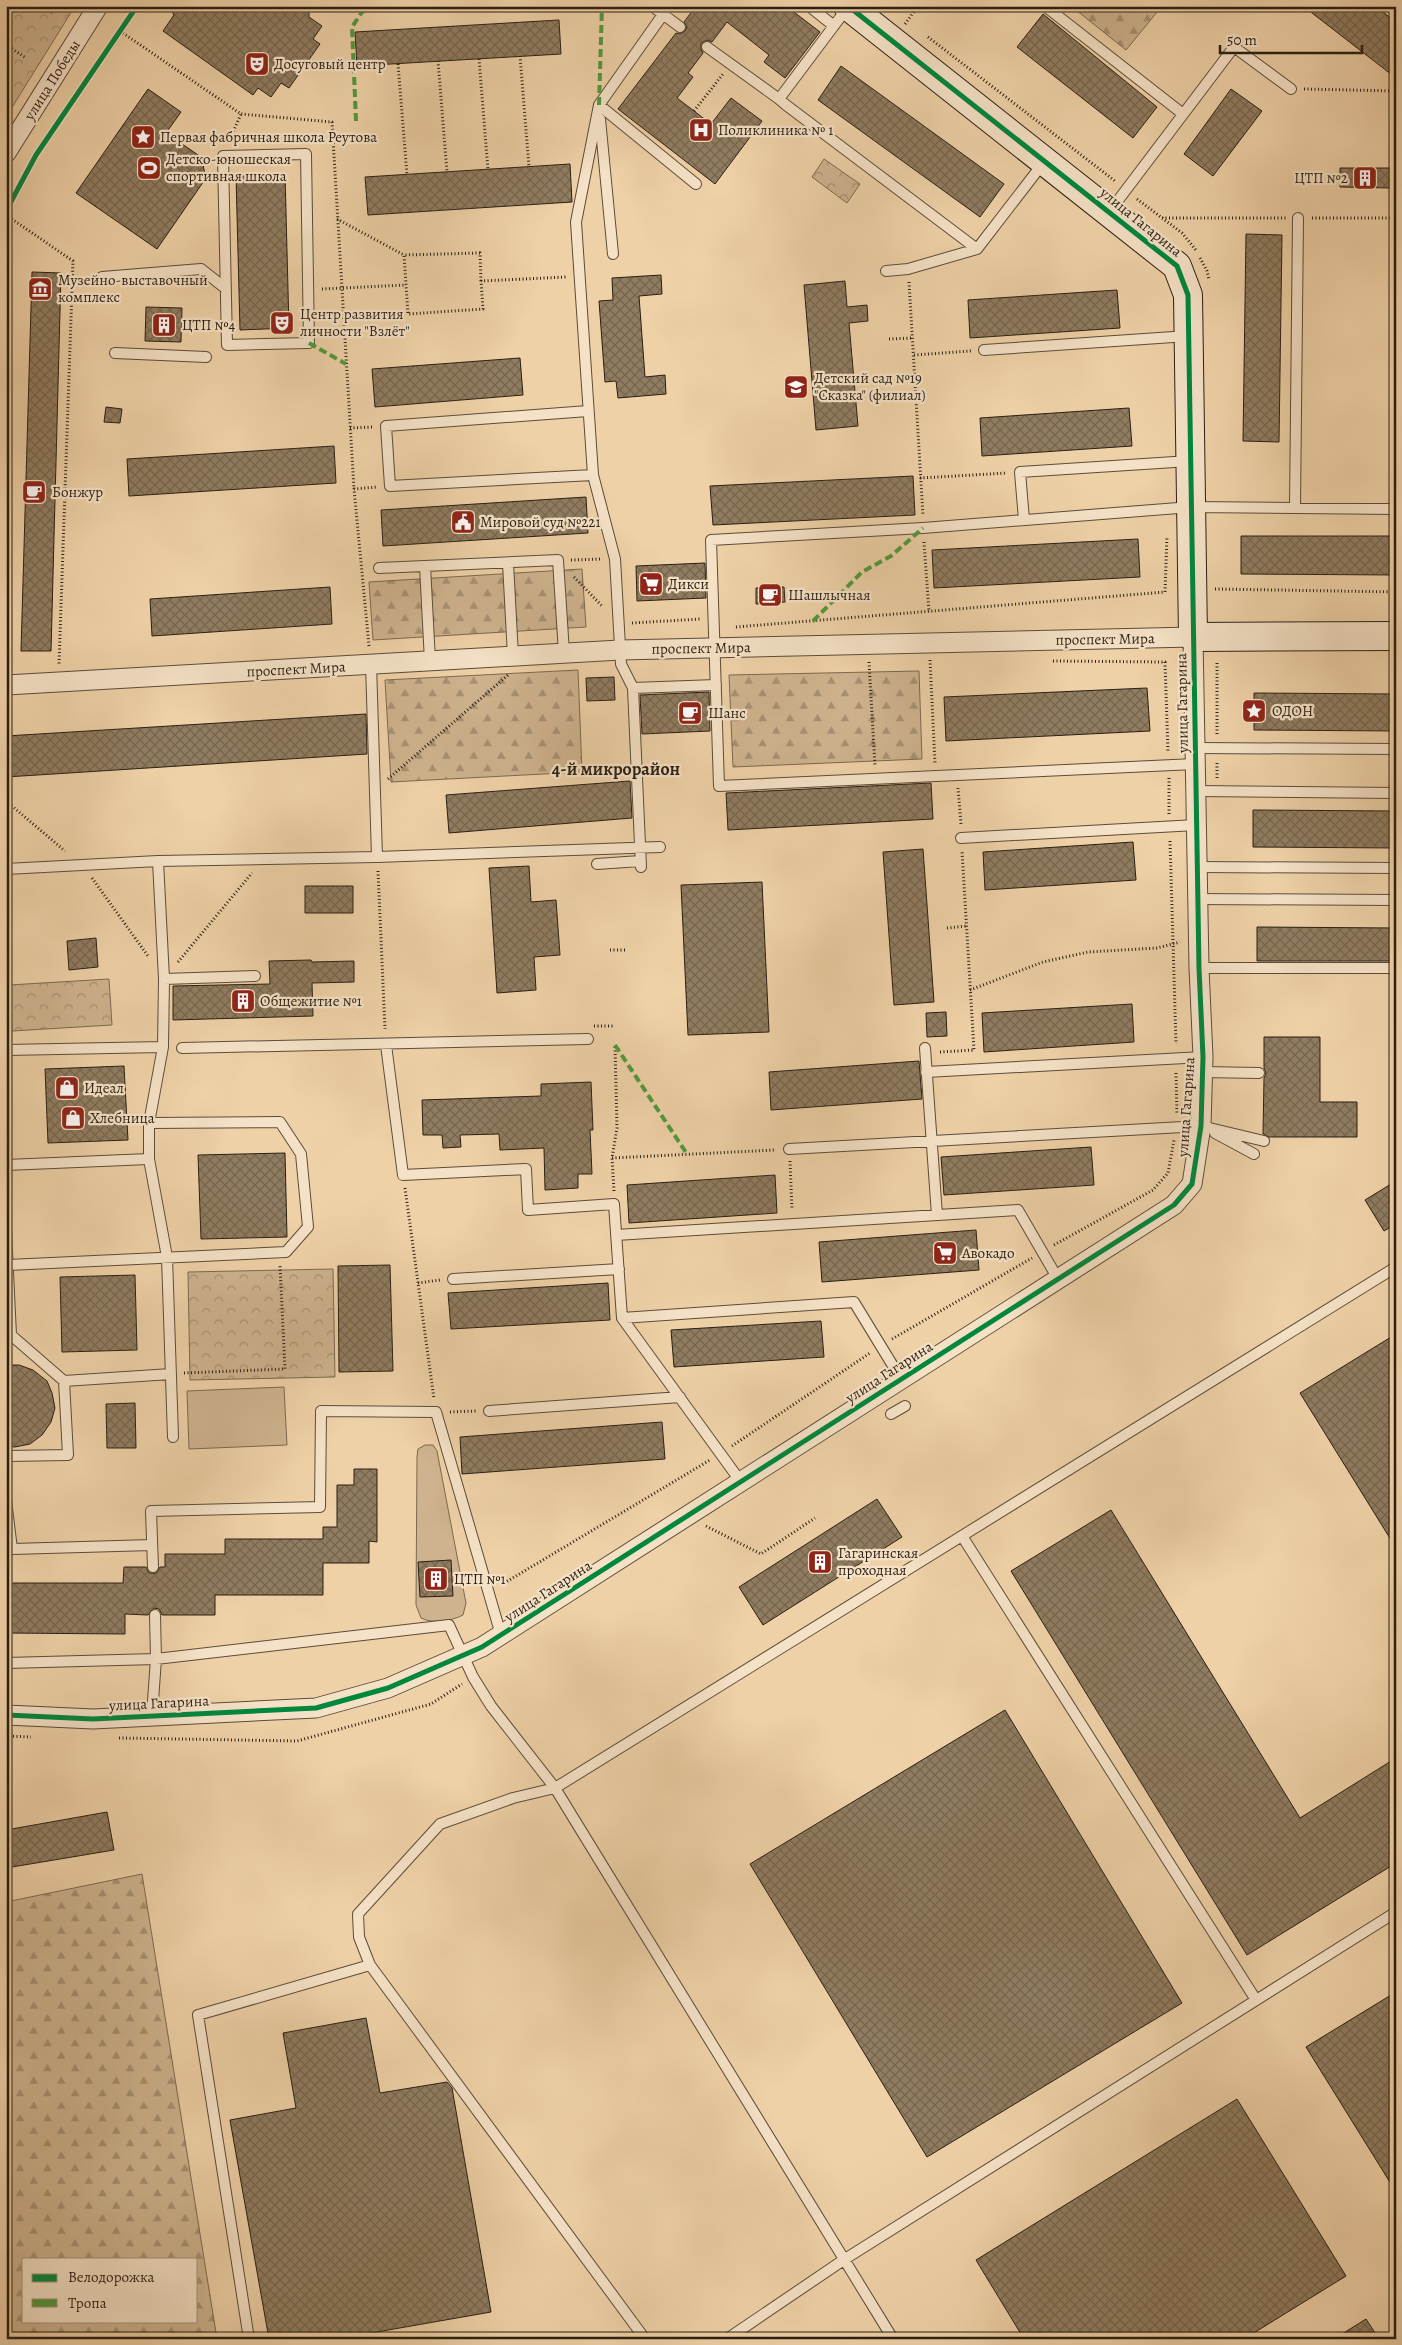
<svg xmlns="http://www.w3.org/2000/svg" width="1402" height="2345" font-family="Alegreya,serif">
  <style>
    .green { fill: #ceb38e; stroke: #7c6950 }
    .forest { fill: url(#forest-firs); stroke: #7c6950; fill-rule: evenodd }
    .park { fill: url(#park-crowns); stroke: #7c6950 }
    .building { fill: url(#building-cross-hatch); stroke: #2a1f13 }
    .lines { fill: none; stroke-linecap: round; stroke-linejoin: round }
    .lane-casing { stroke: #5b4c38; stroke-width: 12 }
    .street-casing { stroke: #5b4c38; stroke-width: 21 }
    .secondary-casing { stroke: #2a1f13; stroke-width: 30 }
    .path { stroke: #2a1f13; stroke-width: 3; stroke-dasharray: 1 2.5; stroke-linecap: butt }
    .lane { stroke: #f5e1c6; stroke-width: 10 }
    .street { stroke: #f5e1c6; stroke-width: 19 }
    .secondary { stroke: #f5e1c6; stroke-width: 28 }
    .quiet { stroke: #4f9a3d; stroke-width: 4; stroke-dasharray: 8 4; stroke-linecap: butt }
    .cycleway-casing { stroke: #f5e1c6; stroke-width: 8 }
    .cycleway { stroke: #00873e; stroke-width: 5 }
    .labels { text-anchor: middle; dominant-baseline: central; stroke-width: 4.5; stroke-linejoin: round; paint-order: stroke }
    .poi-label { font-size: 15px; fill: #2a1f13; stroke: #f5e1c6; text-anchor: start }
    .street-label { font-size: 15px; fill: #2a1f13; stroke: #f5e1c6 }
    .quarter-label { font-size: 18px; font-weight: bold; fill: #2a1f13; stroke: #f5e1c6 }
  </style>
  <defs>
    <pattern id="forest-firs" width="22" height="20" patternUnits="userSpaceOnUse" patternTransform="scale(1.25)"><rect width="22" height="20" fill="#ceb38e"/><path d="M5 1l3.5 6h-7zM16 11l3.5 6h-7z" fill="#a79173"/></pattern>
    <pattern id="park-crowns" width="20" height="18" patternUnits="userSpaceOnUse" patternTransform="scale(1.25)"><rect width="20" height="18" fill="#ceb38e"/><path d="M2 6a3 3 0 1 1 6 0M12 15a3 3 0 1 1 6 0" fill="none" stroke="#a79173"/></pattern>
    <pattern id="building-cross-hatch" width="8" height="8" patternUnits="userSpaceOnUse" patternTransform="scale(1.25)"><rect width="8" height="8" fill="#907c60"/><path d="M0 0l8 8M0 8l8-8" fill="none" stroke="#76654e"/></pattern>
  </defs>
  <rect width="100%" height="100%" fill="#efd1a7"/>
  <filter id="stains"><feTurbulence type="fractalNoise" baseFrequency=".004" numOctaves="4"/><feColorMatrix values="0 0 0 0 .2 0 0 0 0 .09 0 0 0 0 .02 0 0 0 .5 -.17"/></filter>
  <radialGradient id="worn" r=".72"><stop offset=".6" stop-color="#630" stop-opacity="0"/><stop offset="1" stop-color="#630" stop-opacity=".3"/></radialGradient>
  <path class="green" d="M284 1387 287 1445 189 1449 187 1391Z
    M425 1445H433L437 1451 466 1603 463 1615C452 1621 432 1624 421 1618L416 1605 417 1456 418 1449Z"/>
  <path class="forest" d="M1071 6H1162L1126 50Z
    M582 569 586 627 373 640 369 582Z
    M578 670 582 772 391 782 385 680Z
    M919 671 922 759 733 767 729 675Z
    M142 1874 217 2339H6V1902ZM24 2259H196V2321H24Z"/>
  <path class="park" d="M6 6H75L6 117Z
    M824 159 860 184 847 203 812 177Z
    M109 979 112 1025 12 1031 9 985Z
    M333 1269 335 1377 190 1380 188 1272Z"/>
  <path class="building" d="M168 6H309V17L322 26 313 39 320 44 289 88 281 83 271 97 258 88 253 95 163 31 174 15Z
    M696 6H786L820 32 785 78 764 62 769 55 727 22 712 42 707 40 701 43V49L703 53 688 73 693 77 677 98 711 124 731 98 762 121 715 184 618 109 676 33 680 34 685 31 687 27 684 22Z
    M1303 6H1375L1396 22V78Z
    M1043 14 1157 107 1133 138 1017 47Z
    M559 20 561 54 357 66 355 32Z
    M841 66 1004 184 980 217 818 100Z
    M148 89 181 112 166 133 201 157 206 178 157 249 76 193Z
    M1231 89 1262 111 1213 176 1184 154Z
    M570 164 572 202 368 215 365 177Z
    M1340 168H1391V188L1340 187Z
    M285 174 289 328 240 330 236 176Z
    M1246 234 1282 235 1279 442 1243 441Z
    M32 272 61 273 51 651H21Z
    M661 275 662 294 639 296 645 377 665 375 666 394 618 398 616 381 605 382 599 301 613 300 612 278Z
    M845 281 847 307 867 305 868 321 849 323 858 426 816 430 804 285Z
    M1117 290 1120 328 970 338 968 300Z
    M146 307 182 308 181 342 145 341Z
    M520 358 523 395 375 407 372 369Z
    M106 407 122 409 120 423 104 422Z
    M1129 408 1132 446 982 456 980 418Z
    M334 446 336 483 129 496 127 459Z
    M913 476 915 515 713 525 710 486Z
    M586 497 588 533 383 546 381 510Z
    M1241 536H1396V575L1241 574Z
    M1138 539 1140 577 934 588 932 550Z
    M705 563 706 598 637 601 636 566Z
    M330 587 332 624 152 636 150 599Z
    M784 587 785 602 756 604V588Z
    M614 677 615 700 587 701 586 678Z
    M1147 688 1150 731 946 741 944 697Z
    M709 692 710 731 642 734 640 695Z
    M1254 693 1396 694V731L1254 730Z
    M366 714 367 754 6 777V736Z
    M630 781 632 818 449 833 446 795Z
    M931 783 933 819 728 830 726 793Z
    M1253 810 1396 811V848L1253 847Z
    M1133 842 1136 880 985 890 983 852Z
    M923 849 934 1002 894 1005 883 852Z
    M529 866 531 902 556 900 560 955 534 957 536 990 497 993 489 868Z
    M762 882 769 1032 688 1035 681 885Z
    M305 886H353V913H305Z
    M1257 927 1396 928V961H1257Z
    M96 938 98 967 69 970 67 941Z
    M311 960 312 962 354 961V982L312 983 313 1016 173 1020V986L270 984 269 961Z
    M1132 1004 1134 1042 984 1052 982 1013Z
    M946 1012 947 1036 927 1037 926 1013Z
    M1264 1037H1320V1102H1357V1137H1269L1263 1134 1264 1078 1266 1073 1264 1068Z
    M919 1061 922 1099 771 1110 769 1072Z
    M124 1066 128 1140 48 1143 45 1069Z
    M591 1082 593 1130H590L592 1174H578V1188L545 1190 544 1148 500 1150 499 1134 460 1135 461 1147 443 1148 442 1135H423L422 1100 541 1096V1084Z
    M1091 1147 1094 1185 944 1195 941 1157Z
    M285 1153 287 1237 201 1239 198 1155Z
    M775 1175 777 1213 629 1223 627 1185Z
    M1396 1181V1224L1384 1231 1365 1200Z
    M976 1230 979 1270 822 1282 819 1242Z
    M390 1265 393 1371 339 1372 338 1266Z
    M135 1275 137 1350 62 1352 60 1277Z
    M608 1283 610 1320 451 1329 448 1293Z
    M821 1321 824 1357 674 1367 671 1330Z
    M1396 1334V1548L1300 1393Z
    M6 1365H19L33 1370 47 1381 52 1393 55 1408 51 1422 42 1435 30 1444 15 1447 6 1446Z
    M135 1403 136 1448H107L106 1404Z
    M662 1422 665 1459 462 1474 460 1437Z
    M354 1469H377V1542L369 1541V1563H323V1595H215V1615H162L159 1609 154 1608 148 1615 125 1614V1634L6 1633V1583H123L124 1567H146L149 1573H156L160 1567H165V1554H225V1539H323V1527H337V1485H354Z
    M877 1499 902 1537 763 1625 739 1587Z
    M1111 1510 1300 1818 1396 1758V1863L1247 1955 1011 1571Z
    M451 1560 453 1596 420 1597 418 1562Z
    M1005 1710 1182 2003 927 2157 750 1864Z
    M107 1812 114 1850 6 1868V1830Z
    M1396 1992V2192L1306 2047Z
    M366 2018 380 2093 447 2082 452 2088 491 2312 337 2339H269L230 2120 296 2108 283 2033Z
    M1237 2099 1346 2276 1244 2339H1024L976 2260Z
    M1366 2319 1379 2339H1334Z"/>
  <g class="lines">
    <defs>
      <path id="lane" d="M652 6 680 27
        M809 6 834 26
        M1045 6 1183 114
        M848 7 779 99 786 105 977 249 1044 162
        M707 47 779 99
        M599 105 696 184
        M600 119 613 254
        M306 154 309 343 227 345 223 156Z
        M1110 211 1234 47 1291 89
        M886 271 908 269 977 249
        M102 277 201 269 225 288
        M984 350 1188 336
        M115 353 206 357
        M588 411 386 426 390 486 593 475
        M1295 508 1298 218
        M1024 520 1020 472 1190 461
        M508 563 513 656
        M425 566 430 661
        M379 568 558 560 564 653
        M371 664 377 857
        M633 688 716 685
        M1195 748 1396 749
        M1195 764 719 786 711 540 923 528 1191 507 1396 509
        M1196 791 1396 793
        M961 838 1196 825
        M158 861 164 979 163 1047 149 1123V1159L167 1257 173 1437
        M597 864 640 861
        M641 867 633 688 621 664 615 559 593 475 576 222 599 105 669 6
        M1197 867 1396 868
        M6 869 158 861 377 857 660 847
        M1197 899 1396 900
        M1199 968H1396
        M164 979 255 976
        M386 1045 403 1175 526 1169 528 1210 614 1204 622 1318 741 1482
        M182 1048 588 1039
        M925 1048 937 1215
        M6 1050 163 1047
        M926 1072 1203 1057
        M1202 1072 1259 1073
        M1215 1133 1254 1154
        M789 1149 1201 1126 1264 1141
        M6 1165 149 1159
        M6 1230 11 1335 64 1381 171 1374
        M616 1235 1018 1210 1058 1279
        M8 1265 286 1252 308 1227 301 1154 280 1122 149 1123
        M453 1279 619 1269
        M622 1318 854 1302 901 1379
        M489 1411 680 1397
        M891 1414 905 1406
        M6 1456 68 1455 64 1381
        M6 1500 12 1549 152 1545
        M962 1536 1256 2000
        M153 1567 151 1511 320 1507 321 1411 436 1412 501 1635
        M6 1663 156 1659 449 1625 473 1677 491 1706 555 1788 893 2339
        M152 1715 156 1659 155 1615
        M370 1965 645 2339
        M249 2339 198 2015 370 1965 359 1937 358 1914 440 1824 513 1798 555 1788 1396 1267
        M727 2339 845 2259 1396 1912"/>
      <path id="street" d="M6 153 98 6
        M6 685 620 650 1193 637 1199 968 1203 1057 1201 1126 1192 1184 1174 1205 482 1647 388 1688 316 1708 93 1719 6 1715"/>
      <path id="secondary" d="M848 6 1177 266 1188 295 1193 637 1396 636"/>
    </defs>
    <use href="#lane" class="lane-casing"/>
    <use href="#street" class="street-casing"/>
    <use href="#secondary" class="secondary-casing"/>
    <path class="path" d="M43 6 53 13
      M905 24 918 6
      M120 31 241 114 332 122 354 489
      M928 37 1115 181
      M6 45 26 58
      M520 56 529 167
      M479 59 488 170
      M438 61 447 172
      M398 64 407 175
      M1304 89 1396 91
      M694 111 723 74
      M229 141 241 114
      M1137 199 1182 233 1196 250
      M6 215 73 261 59 664
      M1162 218H1286
      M1312 218H1396
      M337 219 404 255
      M6 250 9 217
      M1200 258 1207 271 1209 280
      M481 281 480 253 404 255 408 314 483 309 481 281 566 277
      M909 282 923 516
      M322 289 406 285
      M889 339 912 338
      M914 355 971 351
      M350 428 373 427
      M920 478 1007 473
      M924 542 929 612
      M571 560 602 559
      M574 577 603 607
      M1215 589 1396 592
      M632 623 700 619
      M736 627 1165 592 1167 536
      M369 646 354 489 377 487
      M930 660 935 763
      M1053 661 1165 662 1168 752
      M869 662 875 766
      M1217 663V735
      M1169 778V814
      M1217 778V761
      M388 779 508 675
      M958 788 961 824
      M6 801 65 851
      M1170 841 1176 1044
      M378 871 385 1029
      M92 878 148 956
      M947 928 967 926
      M610 950H625
      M178 962 252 873
      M6 985 8 1037
      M970 990 1043 962 1088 952 1157 948 1180 942
      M594 1026H614
      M940 1052 974 1050 962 851
      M1176 1073 1177 1114
      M612 1158 775 1150
      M790 1161 792 1210
      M405 1188 434 1399
      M614 1191 612 1158 617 1128 615 1045
      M1054 1245 1153 1190 1168 1173 1174 1140
      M418 1283 440 1280
      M892 1339 1032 1258
      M184 1373 285 1369 280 1266
      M450 1412 476 1411
      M732 1446 870 1353
      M706 1526 761 1554 815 1518
      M501 1585 710 1460
      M6 1736 31 1737
      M119 1738 297 1741 431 1704 462 1684"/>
    <use href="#lane" class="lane"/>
    <use href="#street" class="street"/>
    <use href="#secondary" class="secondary"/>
    <path class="quiet" d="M599 105 602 6
      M356 121 352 27 362 12 375 6
      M309 343 346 364
      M813 621 862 572 891 556 923 528
      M615 1045 687 1154"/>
    <defs>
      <path id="cycleway" d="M6 211 36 155 137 6
        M6 1715 93 1719 316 1708 388 1688 482 1647 1174 1205 1192 1184 1201 1126 1203 1057 1199 968 1188 295 1177 266 848 6"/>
    </defs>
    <use href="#cycleway" class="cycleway-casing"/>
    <use href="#cycleway" class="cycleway"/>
  </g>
  <defs>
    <symbol id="theatre-square" viewBox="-11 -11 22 22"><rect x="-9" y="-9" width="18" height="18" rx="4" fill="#8f2418" stroke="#f5e1c6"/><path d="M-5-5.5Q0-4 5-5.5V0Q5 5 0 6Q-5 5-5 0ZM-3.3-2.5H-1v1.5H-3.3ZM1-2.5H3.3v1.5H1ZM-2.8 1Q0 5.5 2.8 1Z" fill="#fff"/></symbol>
    <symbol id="hospital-square" viewBox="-11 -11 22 22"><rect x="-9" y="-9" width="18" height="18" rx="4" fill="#8f2418" stroke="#f5e1c6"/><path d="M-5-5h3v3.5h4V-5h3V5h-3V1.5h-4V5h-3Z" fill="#fff"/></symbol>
    <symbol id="sight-square" viewBox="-11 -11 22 22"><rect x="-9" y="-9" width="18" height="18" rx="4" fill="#8f2418" stroke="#f5e1c6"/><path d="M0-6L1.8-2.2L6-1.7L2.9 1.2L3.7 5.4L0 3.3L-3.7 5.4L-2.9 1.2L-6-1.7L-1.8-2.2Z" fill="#fff"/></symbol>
    <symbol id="stadium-square" viewBox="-11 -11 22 22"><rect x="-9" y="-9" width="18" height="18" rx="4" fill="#8f2418" stroke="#f5e1c6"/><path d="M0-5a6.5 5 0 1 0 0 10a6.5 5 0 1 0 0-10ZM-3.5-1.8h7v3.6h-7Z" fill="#fff"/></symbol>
    <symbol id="building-square" viewBox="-11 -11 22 22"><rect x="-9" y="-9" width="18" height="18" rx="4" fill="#8f2418" stroke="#f5e1c6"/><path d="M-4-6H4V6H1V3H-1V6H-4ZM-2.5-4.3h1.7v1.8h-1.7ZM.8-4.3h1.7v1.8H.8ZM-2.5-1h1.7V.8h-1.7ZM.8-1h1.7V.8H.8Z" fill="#fff"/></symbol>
    <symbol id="museum-square" viewBox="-11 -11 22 22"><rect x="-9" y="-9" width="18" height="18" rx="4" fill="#8f2418" stroke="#f5e1c6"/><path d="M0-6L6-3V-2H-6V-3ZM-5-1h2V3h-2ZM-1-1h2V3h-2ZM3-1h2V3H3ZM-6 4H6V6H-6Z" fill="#fff"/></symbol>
    <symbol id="school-square" viewBox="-11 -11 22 22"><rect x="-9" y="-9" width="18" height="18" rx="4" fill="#8f2418" stroke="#f5e1c6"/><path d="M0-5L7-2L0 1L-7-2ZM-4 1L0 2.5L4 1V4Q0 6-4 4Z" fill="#fff"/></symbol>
    <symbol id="cafe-square" viewBox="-11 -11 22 22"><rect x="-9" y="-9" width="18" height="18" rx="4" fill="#8f2418" stroke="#f5e1c6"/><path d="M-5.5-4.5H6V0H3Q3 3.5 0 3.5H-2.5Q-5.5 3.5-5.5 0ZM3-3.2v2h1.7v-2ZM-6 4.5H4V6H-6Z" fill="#fff"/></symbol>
    <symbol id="civic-square" viewBox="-11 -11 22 22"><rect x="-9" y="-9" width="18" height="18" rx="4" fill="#8f2418" stroke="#f5e1c6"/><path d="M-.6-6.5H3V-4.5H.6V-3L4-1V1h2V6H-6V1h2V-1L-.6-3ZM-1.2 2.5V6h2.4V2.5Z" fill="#fff"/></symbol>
    <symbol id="supermarket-square" viewBox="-11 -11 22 22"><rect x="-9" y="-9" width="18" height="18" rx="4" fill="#8f2418" stroke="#f5e1c6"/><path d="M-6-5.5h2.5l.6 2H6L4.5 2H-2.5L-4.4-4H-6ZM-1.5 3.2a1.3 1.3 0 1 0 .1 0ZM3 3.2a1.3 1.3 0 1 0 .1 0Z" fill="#fff"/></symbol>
    <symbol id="shop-square" viewBox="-11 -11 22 22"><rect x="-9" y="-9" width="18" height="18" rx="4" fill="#8f2418" stroke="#f5e1c6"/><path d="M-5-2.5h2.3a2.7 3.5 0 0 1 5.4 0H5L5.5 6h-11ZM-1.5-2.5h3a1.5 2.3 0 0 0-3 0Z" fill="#fff"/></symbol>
  </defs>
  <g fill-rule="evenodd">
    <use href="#theatre-square" x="243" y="50" width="28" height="28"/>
    <use href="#hospital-square" x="687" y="116" width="28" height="28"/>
    <use href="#sight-square" x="129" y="123" width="28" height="28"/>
    <use href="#stadium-square" x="135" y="154" width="28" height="28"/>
    <use href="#building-square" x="1351" y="164" width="28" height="28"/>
    <use href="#museum-square" x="26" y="275" width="28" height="28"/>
    <use href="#theatre-square" x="268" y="309" width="28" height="28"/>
    <use href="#building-square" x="150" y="311" width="28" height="28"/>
    <use href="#school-square" x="782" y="373" width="28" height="28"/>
    <use href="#cafe-square" x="20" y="478" width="28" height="28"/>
    <use href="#civic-square" x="449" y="508" width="28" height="28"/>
    <use href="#supermarket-square" x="637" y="570" width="28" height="28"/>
    <use href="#cafe-square" x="756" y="581" width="28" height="28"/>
    <use href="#sight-square" x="1240" y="697" width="28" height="28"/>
    <use href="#cafe-square" x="676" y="699" width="28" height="28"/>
    <use href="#building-square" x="229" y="987" width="28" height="28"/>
    <use href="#shop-square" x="53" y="1074" width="28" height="28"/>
    <use href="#shop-square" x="59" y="1104" width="28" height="28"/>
    <use href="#supermarket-square" x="931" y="1239" width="28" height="28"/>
    <use href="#building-square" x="806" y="1548" width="28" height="28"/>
    <use href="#building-square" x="422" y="1565" width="28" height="28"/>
  </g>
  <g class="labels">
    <g class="poi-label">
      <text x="274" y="64">Досуговый центр</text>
      <text x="718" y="130">Поликлиника № 1</text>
      <text x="160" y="137">Первая фабричная школа Реутова</text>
      <text x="166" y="159">Детско-юношеская<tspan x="166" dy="17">спортивная школа</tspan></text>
      <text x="1348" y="178" text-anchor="end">ЦТП №2</text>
      <text x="58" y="280">Музейно-выставочный<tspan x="58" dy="17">комплекс</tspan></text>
      <text x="300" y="314">Центр развития<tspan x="300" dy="17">личности "Взлёт"</tspan></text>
      <text x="182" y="325">ЦТП №4</text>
      <text x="814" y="378">Детский сад №19<tspan x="814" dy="17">"Сказка" (филиал)</tspan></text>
      <text x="52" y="492">Бонжур</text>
      <text x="480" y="522">Мировой суд №221</text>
      <text x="668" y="584">Дикси</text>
      <text x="788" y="595">Шашлычная</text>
      <text x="1272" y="711">ОДОН</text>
      <text x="708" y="713">Шанс</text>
      <text x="260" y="1001">Общежитие №1</text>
      <text x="84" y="1088">Идеал</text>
      <text x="90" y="1118">Хлебница</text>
      <text x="962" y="1253">Авокадо</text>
      <text x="838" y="1553">Гагаринская<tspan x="838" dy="17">проходная</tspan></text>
      <text x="454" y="1579">ЦТП №1</text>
    </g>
    <g class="street-label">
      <text transform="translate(52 80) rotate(-58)">улица Победы</text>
      <text transform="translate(1141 222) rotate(39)">улица Гагарина</text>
      <text transform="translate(1105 639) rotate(-1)">проспект Мира</text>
      <text transform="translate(701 648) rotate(-1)">проспект Мира</text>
      <text transform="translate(296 669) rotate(-3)">проспект Мира</text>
      <text transform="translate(1182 703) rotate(-91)">улица Гагарина</text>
      <text transform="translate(1186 1107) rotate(-86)">улица Гагарина</text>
      <text transform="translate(889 1372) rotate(-33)">улица Гагарина</text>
      <text transform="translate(548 1591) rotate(-33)">улица Гагарина</text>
      <text transform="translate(159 1703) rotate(-3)">улица Гагарина</text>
    </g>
    <g class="quarter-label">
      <text x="616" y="769">4-й микрорайон</text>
    </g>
  </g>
  <rect width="1402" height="2345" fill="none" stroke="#efd1a7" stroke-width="25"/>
  <rect x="8" y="8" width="1387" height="2330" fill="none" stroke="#2a1f13" stroke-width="2.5"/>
  <rect x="12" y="12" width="1377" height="2320" fill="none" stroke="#2a1f13"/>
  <rect x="22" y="2258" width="175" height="65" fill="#f5e1c6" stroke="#a4937e"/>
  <rect x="32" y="2274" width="25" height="8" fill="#00873e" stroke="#a4937e"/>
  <text x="68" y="2282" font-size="15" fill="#2a1f13">Велодорожка</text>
  <rect x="32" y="2299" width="25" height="8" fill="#4f9a3d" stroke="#a4937e"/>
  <text x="68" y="2308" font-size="15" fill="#2a1f13">Тропа</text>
  <path d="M1220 45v8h142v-8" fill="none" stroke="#2a1f13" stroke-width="2.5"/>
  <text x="1227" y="45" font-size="15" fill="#2a1f13" stroke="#f5e1c6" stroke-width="4" paint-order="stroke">50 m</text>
  <rect width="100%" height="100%" filter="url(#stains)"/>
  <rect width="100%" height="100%" fill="url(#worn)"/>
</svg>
